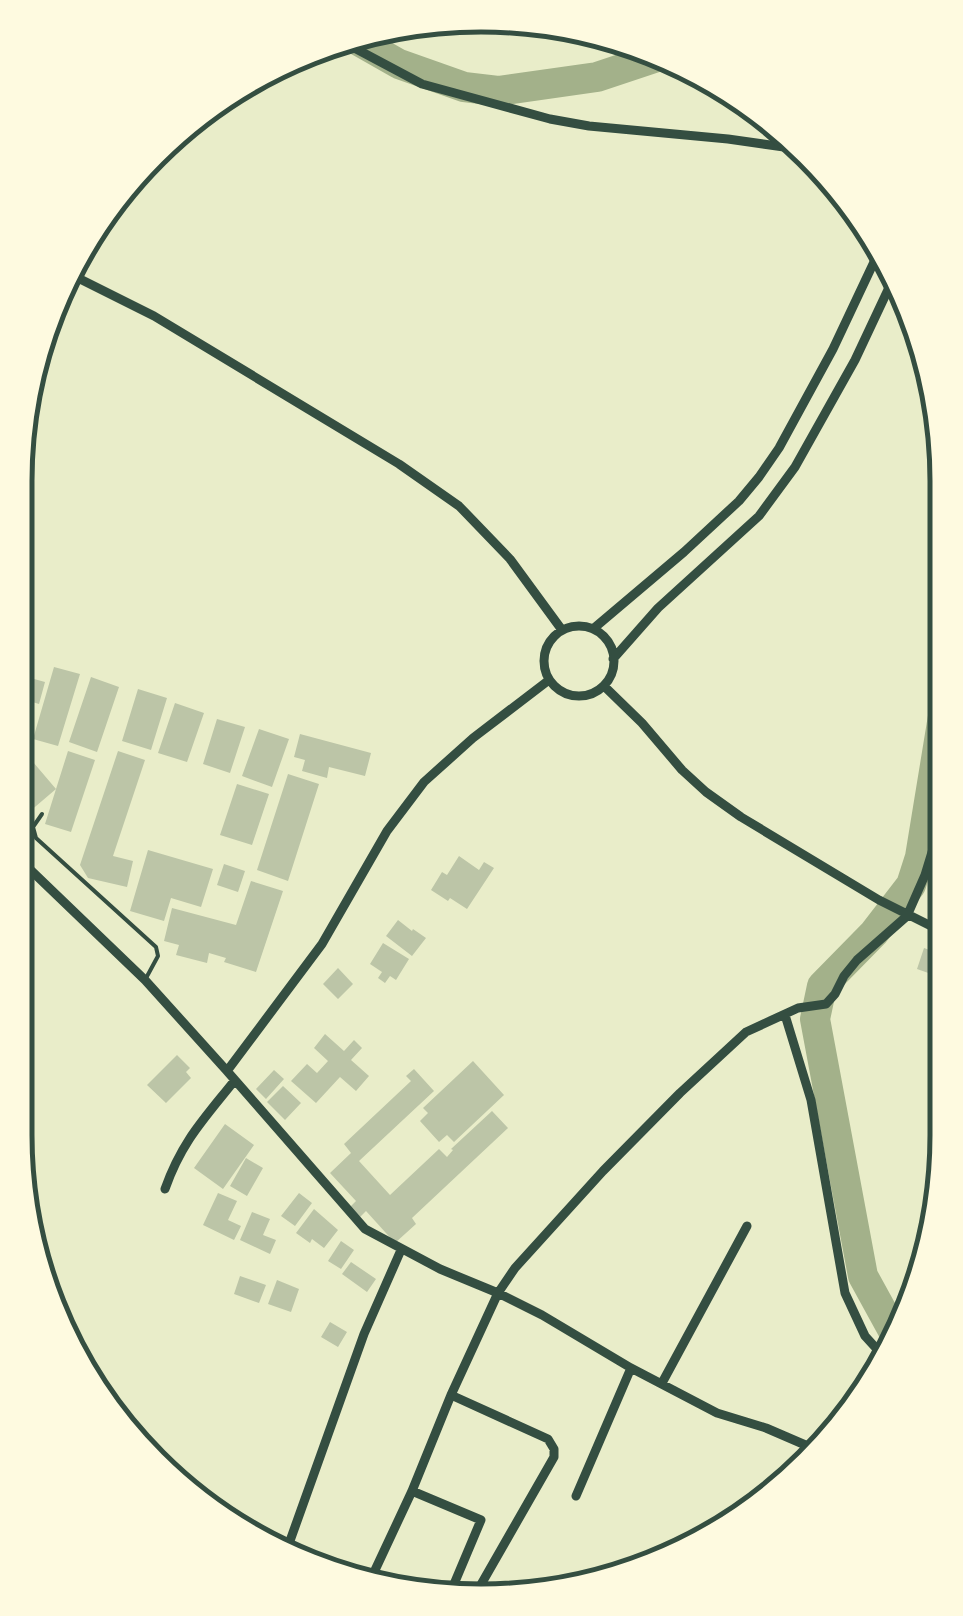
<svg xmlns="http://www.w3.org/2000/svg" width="963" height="1616" font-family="'Roboto Condensed',sans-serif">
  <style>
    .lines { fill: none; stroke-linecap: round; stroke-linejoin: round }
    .river { stroke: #a3b18a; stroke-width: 30 }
    .building { fill: #bcc5a7 }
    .service { stroke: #344e41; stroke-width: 4 }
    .minor { stroke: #344e41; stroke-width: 9 }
    .rim { fill: none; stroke: #344e41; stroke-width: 5 }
  </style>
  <rect width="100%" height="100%" fill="#e9edc9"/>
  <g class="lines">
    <path class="river" d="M355 39 399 64 464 87 498 91 597 77 654 58
      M897 1338 863 1276 815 1019 822 986 874 933 911 885 920 857 947 692"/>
  </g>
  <path class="building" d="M54 667 80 674 58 746 33 739Z
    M16 674 45 682 39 704 16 697Z
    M91 677 119 687 97 752 69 742Z
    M138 689 167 698 151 750 122 741Z
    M175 703 204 713 187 762 158 753Z
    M217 719 245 727 230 773 203 764Z
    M259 729 289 739 272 787 242 776Z
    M300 734 371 753 365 776 329 767 327 778 302 771 305 760 294 757Z
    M16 742 56 789 15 824Z
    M68 751 95 760 71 832 45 824Z
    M118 751 145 760 113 856 133 861 127 887 88 878 80 865Z
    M288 774 319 784 288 881 257 870Z
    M237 784 269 794 252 845 220 835Z
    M148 850 213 869 201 907 171 898 164 921 130 911Z
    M459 856 479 870 484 862 494 868 467 909 450 898 448 901 431 890 442 872 447 875Z
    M224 864 245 871 238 892 217 885Z
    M251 881 283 891 256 972 224 962 226 958 209 953 207 963 176 955 179 945 164 941 172 908 236 925Z
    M398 920 412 931 413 929 426 938 412 956 386 936Z
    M383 943 409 959 396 980 390 976 385 983 378 978 382 972 370 964Z
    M924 948 941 954 934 975 917 969Z
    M338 968 353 984 338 999 323 984Z
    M325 1034 344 1051 354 1040 362 1048 351 1060 369 1076 356 1091 340 1077 316 1103 291 1081 307 1064 317 1073 328 1061 314 1048Z
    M177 1055 190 1068 186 1072 191 1078 166 1103 147 1085Z
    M473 1061 504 1095 454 1142 447 1135 439 1142 420 1121 428 1113 423 1108Z
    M414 1069 434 1091 359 1161 390 1195 439 1149 447 1157 453 1150 451 1149 492 1111 508 1128 412 1218 416 1224 395 1243 366 1211 360 1217 350 1207 356 1201 330 1173 351 1153 344 1144 411 1081 406 1076Z
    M274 1070 284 1079 266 1099 256 1089Z
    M283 1086 301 1103 285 1120 267 1102Z
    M225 1124 254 1145 223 1189 194 1168Z
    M246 1158 263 1168 247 1196 230 1186Z
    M218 1193 237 1201 228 1220 241 1226 234 1240 203 1225Z
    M299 1193 312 1203 295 1226 281 1216Z
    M314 1209 338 1230 324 1248 312 1239 310 1243 296 1233Z
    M252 1212 270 1219 263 1235 276 1240 270 1254 240 1240Z
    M341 1241 354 1250 341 1269 328 1261Z
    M351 1262 376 1279 367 1292 342 1274Z
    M240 1276 266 1285 259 1303 234 1294Z
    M277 1280 299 1289 291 1312 268 1304Z
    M330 1322 347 1332 338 1347 321 1337Z"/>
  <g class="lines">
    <path class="service" d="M42 814 33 827 36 838 156 947 158 956 145 980"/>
    <path class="minor" d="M531 24H533
      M345 43 422 84 550 119 589 126 728 139 791 148
      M68 273 154 316 399 464 459 506 510 559 562 630
      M544 661a35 35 0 1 1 70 0a35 35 0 1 1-70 0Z
      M593 629 684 552 739 501 759 477 779 448 833 349 882 245
      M613 659 658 608 759 516 795 467 855 360 894 277
      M604 686 642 723 682 770 706 792 741 817 879 900 947 934
      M15 855 145 980 227 1071 322 944 387 831 424 782 473 738 549 680
      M785 1015 811 1100 845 1293 865 1336 886 1359
      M227 1071 365 1229 440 1269 498 1293 542 1315 631 1368 717 1413 766 1428 817 1450
      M165 1189C182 1141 204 1119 235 1080
      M662 1383 747 1226
      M451 1395 548 1439 554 1449V1457L475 1595
      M412 1491 481 1520 449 1596
      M576 1496 631 1368
      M286 1552 364 1334 401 1250
      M369 1583 412 1491 451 1395 498 1293 515 1268 603 1171 680 1093 746 1032 798 1008 826 1004 835 994 844 976 857 960 907 916 925 875 940 826 947 783"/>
  </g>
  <path d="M0 0H963V1616H0ZM481 32H481A449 449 0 0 1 930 481V1135A449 449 0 0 1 481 1584H481A449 449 0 0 1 32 1135V481A449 449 0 0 1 481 32Z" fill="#fefae0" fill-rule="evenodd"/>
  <path class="rim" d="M481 32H481A449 449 0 0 1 930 481V1135A449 449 0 0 1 481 1584H481A449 449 0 0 1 32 1135V481A449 449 0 0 1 481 32Z"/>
</svg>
